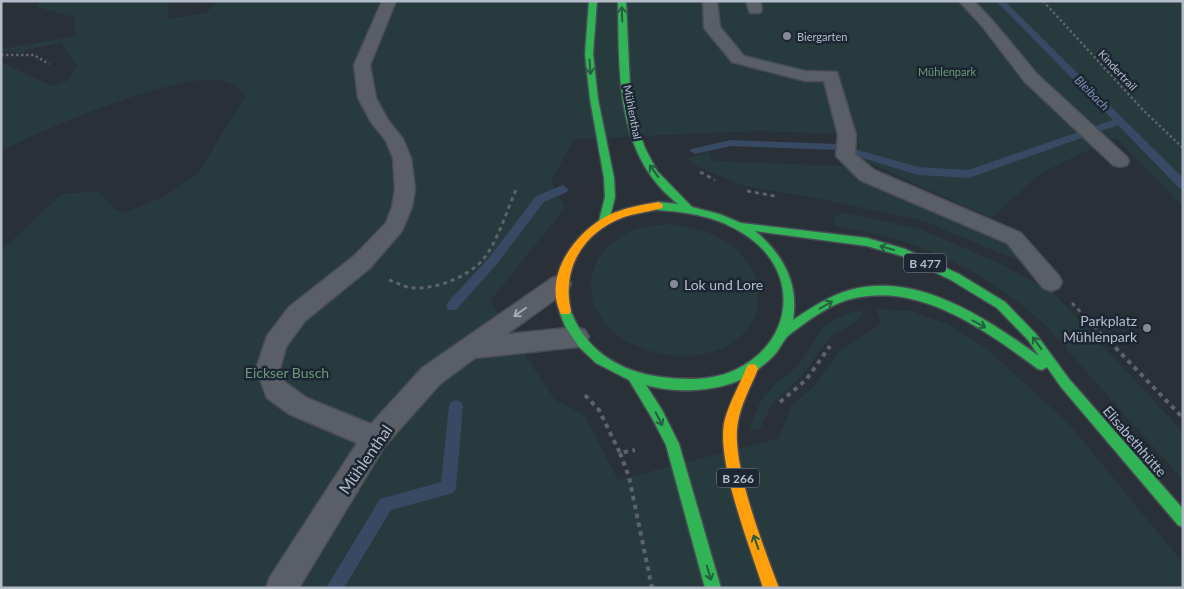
<svg xmlns="http://www.w3.org/2000/svg" width="1184" height="589" font-family="Lato,sans-serif">
  <style>
    .green { fill: #273a3e }
    .lines { fill: none; stroke-linecap: round; stroke-linejoin: round }
    .stream { fill: #384963; fill-rule: evenodd }
    .lane-casing { stroke: #484c53; stroke-width: 3 }
    .fast-casing { stroke: #484c55; stroke-width: 3 }
    .slow-casing { stroke: #484c55; stroke-width: 3 }
    .path-far2 { stroke: #5d636a; stroke-width: 2.5; stroke-dasharray: 2.5 2.5; stroke-linecap: butt }
    .path-far1 { stroke: #5d636a; stroke-width: 3; stroke-dasharray: 4 4; stroke-linecap: butt }
    .path { stroke: #5d636a; stroke-width: 4; stroke-dasharray: 4.5 4.5; stroke-linecap: butt }
    .lane { fill: #5a5e66; fill-rule: evenodd }
    .fast { fill: #30b455; fill-rule: evenodd }
    .slow { fill: #ff9f0a; fill-rule: evenodd }
    .oneway { stroke: #255f41 }
    .oneway2 { stroke: #a2a9b5 }
    .poi-dot { fill: #848b96; stroke: #1d2633; stroke-width: 2 }
    .labels { text-anchor: middle; dominant-baseline: central; stroke-width: 5; stroke-linejoin: round; paint-order: stroke }
    .far-poi-label { font-size: 11px; fill: #b4bcc9; stroke: #1d2633; text-anchor: start }
    .far-street-label { font-size: 11px; fill: #b4bcc9; stroke: #1d2633 }
    .far-park-label { font-size: 11px; fill: #6b9a76; stroke: #1d2633 }
    .far-water-label { font-size: 12px; font-style: italic; fill: #7c92b1; stroke: #1d2633 }
    .shield { fill: #1d2633; stroke: #878f9c; stroke-width: 1 }
    .shield-label { font-size: 12px; font-weight: bold; fill: #b4bcc9 }
    .poi-label { font-size: 14px; fill: #b4bcc9; stroke: #1d2633; text-anchor: start }
    .park-label { font-size: 14px; fill: #6b9a76; stroke: #1d2633 }
    .street-label { font-size: 14px; fill: #b4bcc9; stroke: #1d2633 }
    .near-street-label { font-size: 16px; fill: #b4bcc9; stroke: #1d2633 }
  </style>
  <rect width="100%" height="100%" fill="#2a3038"/>
  <path class="green" d="M40 1H169L168 19 205 13 220 1H1183V207L1116 137 1041 173 991 218 859 158 858 135 759 131 574 139 551 181 565 208 490 301 554 399 585 416 618 480 779 438 791 406 814 386 838 353 881 323 876 309 911 311 948 324 986 348 1068 423 1183 563V588H1V251L62 194 99 191 115 209 124 213 165 196 198 173 246 95C241 91 234 84 227 82 186 67 42 130 1 151V62L52 86 67 81 77 66 61 43 24 50V53L1 51V49L76 36 74 17 37 7Z
    M708 152 715 161 843 166 865 182 1011 242 1031 266 924 221 825 200 744 186 698 167 687 159Z
    M846 213 920 229 999 263 1053 292 1183 432V480L1045 325C981 268 920 239 834 226L833 219 837 215Z
    M671 224C691 228 712 231 729 243 760 265 771 309 740 337 707 366 645 359 613 332 608 328 603 320 599 314 594 308 593 302 592 293 586 262 612 236 641 228 650 225 662 225 671 224Z
    M861 310 863 315 850 326 834 334 825 344 801 377 772 404 760 429H749C754 416 758 403 768 392 778 380 793 373 802 360 811 349 815 335 826 325 835 317 850 313 861 310Z"/>
  <g class="lines">
    <path class="stream" d="M996 1H1005L1183 178V189L1179 188 1118 125 969 178 918 175 837 150 731 146 695 154 690 151 691 149 731 140 837 144 918 167 968 170 1113 120Z
      M563 185 568 189 567 192 544 202 496 265 456 310H448L446 306 448 302 488 259 536 196Z
      M456 400 461 402 463 406 456 488 453 493 391 510 344 588H326L380 499 441 482 449 406 451 402Z"/>
    <defs>
      <path id="lane" d="M382 1H396L370 65 376 98 388 120 403 139 411 158 415 189 412 207 402 231 370 268 305 321 286 347 280 369 286 383 307 398 371 424 422 368 552 278 560 275 568 278 571 284 568 290 507 334 577 327 585 330 589 337 585 344 577 347 475 358 440 384 384 447 299 588H266L270 577 357 443 289 414 267 398 256 369 267 336 289 307 354 256 386 223 392 207 395 189 393 158 386 141 371 122 358 98 354 65Z
        M703 1H717L720 27 744 56 805 71 837 72 856 135 855 154 874 170 1021 233 1059 276 1062 282 1059 288 1051 291 1043 288 1007 243 860 180 836 156 838 135 824 81H805L732 62 704 28Z
        M746 1H760L762 10 760 13H750Z
        M959 1H974L992 20 1037 74 1127 157 1129 161 1127 165 1120 167 1113 165 1025 82 982 26Z"/>
      <path id="fast" d="M589 1H597L593 54 598 99 614 178 615 197 609 221 604 225 599 221 605 197 604 178 590 99 585 54Z
        M618 1H626L630 87 638 129 645 148 657 171 692 207 719 214 741 223 867 238 905 249 959 274 1005 302 1036 334 1069 379 1183 509V527L1178 525 1061 387 1047 367 1042 370 1038 369C986 331 920 281 851 299 830 304 807 321 789 335 784 339 780 348 776 353 772 358 767 362 762 366 734 392 681 395 646 385L662 410 679 444 721 588H705L666 445 652 418 629 380 596 363 579 347 565 326 559 311 561 308H569C573 315 575 322 579 328 596 357 628 373 661 377 685 380 712 381 735 370 795 342 801 270 744 234 718 217 689 212 658 210L653 206 658 202 678 204C668 196 659 187 651 176 616 127 619 59 618 1ZM755 231 867 246 902 256 951 280 997 308 1028 340 1039 356C987 319 918 271 850 290 829 296 811 308 793 320 799 284 783 254 755 231Z"/>
      <path id="slow" d="M658 202 662 204 663 206 662 208C649 212 636 213 624 217 583 232 561 269 571 311L569 314H561C542 276 576 231 609 215 624 208 641 205 658 202Z
        M752 364 756 365 758 369C751 386 741 404 738 422 730 462 764 548 779 588H763C750 547 717 464 724 423 728 405 739 386 746 369L748 365Z"/>
    </defs>
    <use href="#lane" class="lane-casing"/>
    <use href="#fast" class="fast-casing"/>
    <use href="#slow" class="slow-casing"/>
    <path class="path-far2" d="M1043 1 1144 111 1183 148
      M1 55H34L49 64"/>
    <path class="path-far1" d="M700 172 715 180
      M747 191 775 196
      M389 280C395 282 401 285 407 287 432 292 470 277 485 257 499 238 506 212 516 190
      M1072 303 1110 343"/>
    <path class="path" d="M1109 341 1183 418
      M585 395 599 410 620 453 635 450
      M780 402 806 380 830 346
      M620 453 629 477 652 588"/>
    <use href="#lane" class="lane"/>
    <use href="#fast" class="fast"/>
    <use href="#slow" class="slow"/>
  </g>
  <defs><path id="oneway-shaft" d="M-6 0H5M1.5-3L5.5 0L1.5 3" fill="none" stroke-width="1.6" stroke-linecap="round" stroke-linejoin="round" transform="scale(1.25)"/></defs>
  <g class="oneway">
    <use href="#oneway-shaft" transform="translate(622 14) rotate(-92)"/>
    <use href="#oneway-shaft" transform="translate(590 67) rotate(86)"/>
    <use href="#oneway-shaft" transform="translate(654 171) rotate(-126)"/>
    <use href="#oneway-shaft" transform="translate(887 248) rotate(-164)"/>
    <use href="#oneway-shaft" transform="translate(826 305) rotate(-30)"/>
    <use href="#oneway-shaft" transform="translate(979 324) rotate(28)"/>
    <use href="#oneway-shaft" transform="translate(1037 343) rotate(-126)"/>
    <use href="#oneway-shaft" transform="translate(659 419) rotate(63)"/>
    <use href="#oneway-shaft" transform="translate(756 542) rotate(-109)"/>
    <use href="#oneway-shaft" transform="translate(709 573) rotate(73)"/>
  </g>
  <use class="oneway2" href="#oneway-shaft" transform="translate(520 312) rotate(145)"/>
  <g class="poi-dot">
    <circle cx="787" cy="36" r="5"/>
    <circle cx="674" cy="284" r="5"/>
    <circle cx="1147" cy="328" r="5"/>
  </g>
  <g class="labels">
    <g class="far-poi-label">
      <text x="797" y="36">Biergarten</text>
    </g>
    <g class="far-street-label">
      <text transform="translate(1118 70) rotate(47)">Kindertrail</text>
      <text transform="translate(633 112) rotate(79)">Mühlenthal</text>
    </g>
    <g class="far-park-label">
      <text x="947" y="71">Mühlenpark</text>
    </g>
    <g class="far-water-label">
      <text transform="translate(1092 93) rotate(45)">Bleibach</text>
    </g>
    <g class="shield">
      <rect x="904" y="253.5" width="42" height="19" rx="4"/>
      <rect x="717" y="468.5" width="42" height="19" rx="4"/>
    </g>
    <g class="shield-label">
      <text x="925" y="263">B 477</text>
      <text x="738" y="478">B 266</text>
    </g>
    <g class="poi-label">
      <text x="684" y="284">Lok und Lore</text>
      <text x="1137" y="320" text-anchor="end">Parkplatz<tspan x="1137" dy="16">Mühlenpark</tspan></text>
    </g>
    <g class="park-label">
      <text x="287" y="372">Eickser Busch</text>
    </g>
    <g class="street-label">
      <text transform="translate(1135 441) rotate(49)">Elisabethhütte</text>
    </g>
    <g class="near-street-label">
      <text transform="translate(365 459) rotate(-55)">Mühlenthal</text>
    </g>
  </g>
  <rect width="1184" height="589" fill="none" stroke="#b4bcc9" stroke-width="5"/>
</svg>
